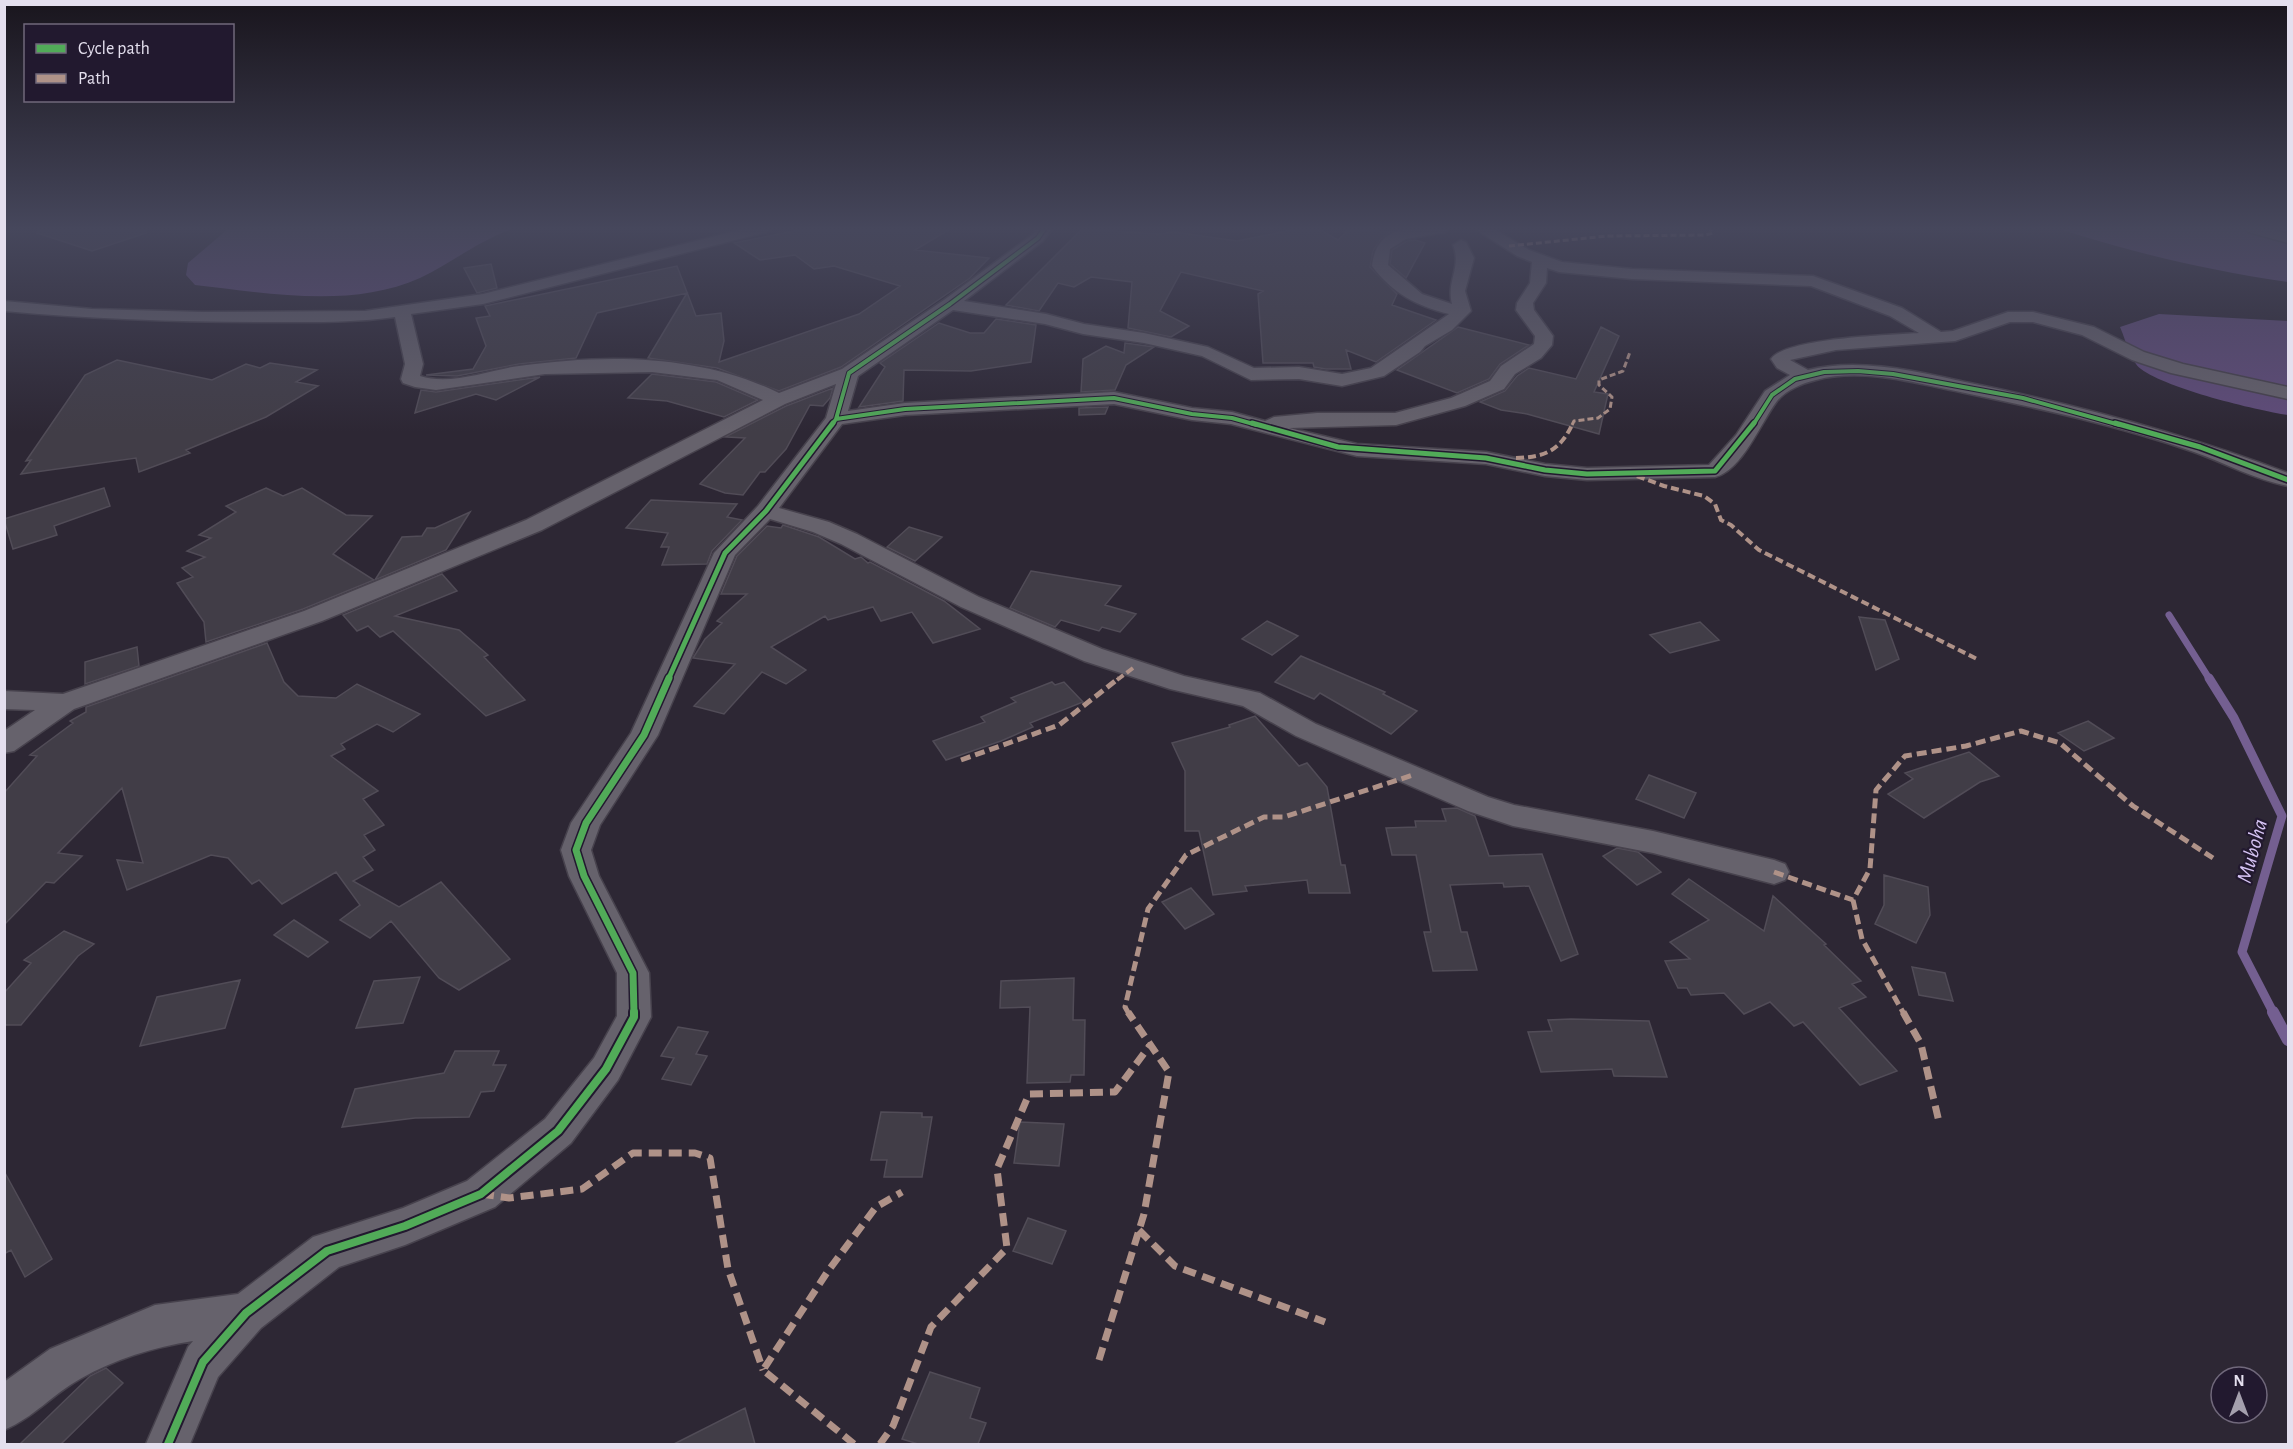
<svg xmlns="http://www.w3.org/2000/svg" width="2293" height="1449" font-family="'Alegreya Sans',sans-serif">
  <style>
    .forest { fill: #604c7a }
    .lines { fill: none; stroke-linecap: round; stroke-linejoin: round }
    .stream-far2 { stroke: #745f91; stroke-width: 7 }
    .stream-far1 { stroke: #745f91; stroke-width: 9 }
    .stream { stroke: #745f91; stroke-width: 12 }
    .building { fill: #413d47; stroke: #514c57; stroke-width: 1.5 }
    .street-casing { stroke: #47424d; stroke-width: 3 }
    .street { fill: #66626c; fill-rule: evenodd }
    .quiet-far3 { stroke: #af9288; stroke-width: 3; stroke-dasharray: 6 3; stroke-linecap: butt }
    .quiet-far2 { stroke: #af9288; stroke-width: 4; stroke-dasharray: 8 4; stroke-linecap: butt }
    .quiet-far1 { stroke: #af9288; stroke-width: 5; stroke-dasharray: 10 5; stroke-linecap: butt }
    .quiet { stroke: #af9288; stroke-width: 7; stroke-dasharray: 13 7; stroke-linecap: butt }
    .cycleway-far3-casing { stroke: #22192f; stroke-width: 6 }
    .cycleway-far2-casing { stroke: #22192f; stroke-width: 8 }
    .cycleway-far1-casing { stroke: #22192f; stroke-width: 10 }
    .cycleway-casing { stroke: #22192f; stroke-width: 12 }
    .cycleway-far3 { stroke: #51ab58; stroke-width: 4 }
    .cycleway-far2 { stroke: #51ab58; stroke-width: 5 }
    .cycleway-far1 { stroke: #51ab58; stroke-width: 7 }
    .cycleway { stroke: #51ab58; stroke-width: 8 }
    .labels { text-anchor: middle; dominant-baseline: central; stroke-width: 4.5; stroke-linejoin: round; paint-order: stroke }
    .water-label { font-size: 22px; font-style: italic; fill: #d6c4f4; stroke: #22192f }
  </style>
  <rect width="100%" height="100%" fill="#2d2734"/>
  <path class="forest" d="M228 229H513C479 240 452 263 420 278 351 309 267 293 195 285L186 275 188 263Z
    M2059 229H2288V282C2206 270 2138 254 2059 229Z
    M2159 314 2288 321V415C2255 410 2168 389 2141 369 2131 362 2125 338 2120 327Z"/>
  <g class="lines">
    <path class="stream-far2" d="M2169 615 2210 680"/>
    <path class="stream-far1" d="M2209 678 2234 718 2282 816 2242 952 2274 1014"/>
    <path class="stream" d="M2273 1012 2288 1040"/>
  </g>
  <path class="building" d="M38 229H146V233L92 251 37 233Z
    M804 229H950L915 250 989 258 970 278 841 367 779 391 717 368 648 358 687 293 597 313 576 358 519 364 457 376 426 375 473 369 486 346 476 318 490 316 485 306 677 266 696 316 721 313 724 341 719 362 859 314 900 286 834 266 814 269 795 255 760 260 734 243Z
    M1082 229 1158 234 1174 232 1237 241 1297 229H1319L1338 240 1349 229 1390 232 1380 240 1373 251 1370 267 1397 294 1392 305 1436 320 1376 362 1346 350 1351 369H1326L1314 367 1313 363H1263L1258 294 1263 291 1181 272 1160 311 1189 326 1171 337 1128 328 1132 282 1091 277 1074 287 1058 283 1039 311 1006 305Z
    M1415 240 1425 243 1406 278 1390 264 1392 250 1407 241Z
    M491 264 497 288 477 293 464 268Z
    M996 319 1036 325 1031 362 971 371 904 370 903 401 859 407 885 367 880 363 939 323 970 333H984Z
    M1458 327 1529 345 1500 364 1489 379 1457 393 1397 370Z
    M1601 327 1619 336 1594 392 1608 394 1599 434 1527 414 1501 410 1480 402 1505 391 1517 376 1529 368 1576 379Z
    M1125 343 1154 347 1126 365 1115 390 1081 392 1083 359 1106 346 1124 353Z
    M117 360 212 380 246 364 260 368 270 363 317 370 296 382 318 386 266 417 186 450 190 453 139 472 136 458 21 474 31 460 26 461 85 375Z
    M652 374 716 382 758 400 724 417 667 401 628 398Z
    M540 377 496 400 476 394 415 413 421 390 436 392Z
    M833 388 830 398 823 406 810 405 786 449 765 472H760L743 495 725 493 700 484 745 438 725 437 786 406Z
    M1108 407 1105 414 1079 415V408Z
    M104 488 110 506 54 526 57 535 13 549 4 519Z
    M266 488 283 496 302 488 346 515 372 516 333 554 374 580 303 609 206 642 204 622 177 583 193 577 182 568 205 557 187 551 211 538 199 535 236 512 226 506Z
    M651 500 737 504 727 517 742 520 712 551 707 564 662 565 669 547H661L668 533 626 528Z
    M470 512 446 550 375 580 402 537 422 536 427 528H435Z
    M783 525 819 537 855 559 861 557 868 563 870 562 944 601 980 629 933 643 912 612 881 621 873 607 828 620 825 616 771 647 806 670 786 684 762 672 724 714 694 706 735 664 693 658 705 639 722 623 717 621 747 594H721L737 556 767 526 781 528Z
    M909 527 942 537 915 561 887 547Z
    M1031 571 1121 586 1105 605 1136 614 1120 632 1102 627 1099 631 1061 620 1055 627 1010 608Z
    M442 574 457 591 395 616 459 630 488 655 484 657 525 700 486 716 393 631 380 637 368 626 357 631 343 615Z
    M1859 617 1885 620 1899 659 1876 670Z
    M1267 621 1298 636 1272 655 1242 639Z
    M1700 622 1719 640 1670 653 1650 635Z
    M267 643 284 682 298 696 336 698 357 684 420 714 393 732 377 724 341 744 345 749 331 756 378 791 363 799 384 825 364 835 375 850 363 857 373 870 353 881 399 907 441 882 510 959 459 990 439 978 391 921 370 938 340 920 360 905 336 872 282 904 259 880 252 884 228 858 211 855 127 890 117 860 143 863 122 788 58 853 82 856 54 883 46 882 4 925V793L37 756 30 755 73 723 70 721 86 712V707Z
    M137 647 139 666 85 684V662Z
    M1301 656 1385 692 1383 694 1417 711 1391 734 1320 693 1314 699 1275 682Z
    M1052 682 1055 685 1064 682 1083 702 1030 723 1033 727 1001 741 946 760 933 741 985 722 981 717 1016 702 1011 698Z
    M1255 716 1299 766 1307 763 1327 787 1341 865H1345L1350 893H1309L1307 880 1245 886 1247 891 1213 895 1199 831H1185V771L1172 743 1230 727 1229 725Z
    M2088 721 2114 738 2084 751 2058 733Z
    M1969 752 1999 776 1980 782 1924 818 1888 794 1913 779 1905 773Z
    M1649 775 1696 793 1684 818 1636 799Z
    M1457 808 1475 816 1489 856 1542 854 1578 954 1561 961 1529 886 1504 887 1503 883 1450 885 1461 932H1467L1477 970 1433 971 1424 932H1431L1416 855H1392L1386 828 1416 827 1415 821H1446L1442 809Z
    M1617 848 1638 852 1661 872 1637 885 1603 856Z
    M1884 875 1928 887 1930 915 1916 943 1875 924 1884 905Z
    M1689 879 1764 931 1773 896 1826 944 1824 945 1861 981 1852 984 1866 997 1839 1008 1897 1071 1860 1085 1803 1022 1794 1026 1770 1002 1744 1014 1724 993 1691 995 1687 988H1678L1665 961 1690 959 1670 942 1709 920 1672 894Z
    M1191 888 1214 914 1185 929 1162 902Z
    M294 920 328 942 308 957 274 935Z
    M64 931 94 944 78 956 21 1025H4V993L31 963 24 960Z
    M1912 967 1945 973 1953 1001 1919 995Z
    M420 977 403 1023 356 1028 374 981Z
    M1074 978 1073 1020H1085L1084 1075H1071L1070 1082 1027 1083 1030 1007 1000 1008 1001 981Z
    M240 980 225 1028 140 1046 157 997Z
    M1571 1019 1649 1021 1667 1077 1614 1076 1612 1069 1541 1072 1528 1032 1552 1031 1548 1020Z
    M678 1027 708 1032 696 1054 707 1056 691 1085 662 1079 674 1058 661 1056Z
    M455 1051H499L493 1065H506L494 1091 481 1092 469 1117 415 1118 342 1127 355 1089 444 1073Z
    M881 1112 922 1113V1117H932L922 1177H884L887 1160H871Z
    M1020 1122 1064 1124 1059 1166 1014 1163Z
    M4 1171 52 1259 25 1277 11 1250 4 1254Z
    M1028 1218 1066 1231 1052 1264 1013 1251Z
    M106 1368 123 1383 61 1444H20L90 1376Z
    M930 1372 980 1388 970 1418 986 1423 978 1444H918L902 1439Z
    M745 1408 755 1444H674Z"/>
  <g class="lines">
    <defs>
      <path id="street" d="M744 229H770L767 232 483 304 411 314 423 364 420 376C451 386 489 370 519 366 606 354 699 354 779 393L842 369 944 300 1032 235 1036 229H1052L1043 241 964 301 1046 314 1084 324 1144 333 1208 347 1254 368 1299 367 1342 374 1371 368 1449 314C1417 306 1392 293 1372 266 1377 222 1414 229 1449 229L1446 232 1406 239 1390 249 1388 265 1422 294 1452 304C1446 281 1462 267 1453 245L1461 240 1466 242 1474 258 1465 291 1471 311 1452 330 1425 346 1420 352 1384 376 1342 386 1299 379 1251 380 1202 356 1144 343 1083 334 1045 324 953 310 858 376 848 411 905 403 1114 392 1192 408 1232 412 1265 421 1274 417 1317 413H1395L1451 398 1490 381 1501 366 1534 344 1535 336 1516 310 1517 303 1530 283 1532 262 1517 256 1475 229H1494L1529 250 1562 262 1632 269 1813 276 1902 308 1941 332 1953 331 2008 312H2033L2094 327 2144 352 2183 364 2288 387V399L2171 373 2132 360 2082 335 2033 322H2010L1955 341 1836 350 1790 360 1808 370C1861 357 1918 372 1970 383 2078 405 2185 434 2288 473V486C2256 480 2225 463 2194 452 2120 426 2042 409 1965 393 1919 384 1863 367 1816 380 1803 383 1786 390 1777 401 1761 422 1742 471 1715 477L1587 480 1545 476 1486 464 1357 456 1231 424 1192 420 1114 404 905 415 842 424 779 508 829 522 857 534 979 597 1102 649 1184 676 1260 693 1316 724 1488 797 1514 805 1653 831 1774 860 1785 864 1789 872 1785 880 1774 884 1653 853 1513 826 1468 811 1296 736 1243 706 1170 689 1084 661 961 607 841 544 813 532 770 519 735 555 658 735 600 825 591 850 599 876 649 973 651 1017 618 1080 571 1143 495 1207 405 1245 339 1267 261 1328 218 1377 190 1444H146L188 1347 193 1341C154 1347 115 1359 80 1379 53 1394 33 1418 4 1430V1382L50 1349 155 1305 238 1294 313 1237 403 1208 467 1181 545 1119 594 1058 617 1016V973L569 876 561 850 571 823 631 733 714 553 758 506 826 418 836 384 785 404 542 530 322 621 74 709 14 751 4 753V731L35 710 4 709V691L63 694 304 611 526 520 763 400 717 380 652 372 545 374 436 390 415 387 403 383 401 379 405 364 395 317C352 323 309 322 266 322 179 322 92 319 4 311V301L92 309 203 312 365 311 483 294ZM1547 268 1559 272 1632 279 1811 286 1890 316 1919 333C1891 335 1785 338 1771 359L1777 368 1790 375 1765 391 1736 435 1709 465 1587 468 1545 464 1486 452 1357 444 1289 428 1396 425 1465 406 1504 389 1515 374 1541 358 1552 345 1553 336 1534 310 1533 303 1546 283Z
        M2245 229H2269L2288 234V243L2248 232Z"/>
    </defs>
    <use href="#street" class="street-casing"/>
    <use href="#street" class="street"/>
    <path class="quiet-far3" d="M1509 246 1607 236 1705 235 1713 233 1710 229
      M1572 425 1574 421 1598 418 1610 409 1612 397 1599 385V380L1623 371 1630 352"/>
    <path class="quiet-far2" d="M1516 458C1545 457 1560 451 1573 423
      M1637 476 1664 486 1704 496 1715 504 1721 520 1731 525 1759 550 1979 660
      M1117 680 1133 668"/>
    <path class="quiet-far1" d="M961 760 1059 725 1119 678
      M1774 872 1853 900 1870 869 1876 790 1905 756 1966 746 2021 731 2060 743 2133 806 2213 858
      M1853 900 1862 939 1904 1014
      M1129 1014 1125 1007 1148 909 1186 855 1264 817H1284L1413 775"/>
    <path class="quiet" d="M1903 1012 1921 1044 1939 1122
      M481 1194 509 1198 582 1189 633 1153H695L710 1158 728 1269 763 1370
      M1139 1230 1175 1266 1325 1322
      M1099 1360 1144 1214 1169 1072 1128 1012
      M854 1444 763 1370 828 1271 876 1207 902 1192
      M880 1444 893 1426 931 1327 1007 1248 997 1169 1029 1094 1115 1092 1151 1044"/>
    <defs>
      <path id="cycleway-far3" d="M836 419 905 409 1114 398 1192 414 1232 418 1257 425
        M832 425 836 419 849 373 950 304 1038 238 1044 229
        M1753 425 1772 395 1795 379 1824 372 1858 371 1893 374 2023 398 2120 425"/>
      <path id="cycleway-far2" d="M1252 423 1338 447 1486 458 1545 470 1587 474 1715 471 1754 423
        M2115 423 2200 447 2288 480
        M668 680 725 553 766 511 833 423"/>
      <path id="cycleway-far1" d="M634 1014 633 973 584 876 576 850 586 823 644 735 669 678"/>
      <path id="cycleway" d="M168 1444 203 1362 246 1313 327 1251 405 1226 481 1194 558 1131 606 1069 634 1017V1012"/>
    </defs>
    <use href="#cycleway-far3" class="cycleway-far3-casing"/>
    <use href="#cycleway-far2" class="cycleway-far2-casing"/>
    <use href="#cycleway-far1" class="cycleway-far1-casing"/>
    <use href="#cycleway" class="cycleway-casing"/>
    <use href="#cycleway-far3" class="cycleway-far3"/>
    <use href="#cycleway-far2" class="cycleway-far2"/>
    <use href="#cycleway-far1" class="cycleway-far1"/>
    <use href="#cycleway" class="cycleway"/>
  </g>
  <linearGradient id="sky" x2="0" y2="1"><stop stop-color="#19151d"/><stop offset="0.53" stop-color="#46475c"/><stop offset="1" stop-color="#46475c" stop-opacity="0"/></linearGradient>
  <rect width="2293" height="432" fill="url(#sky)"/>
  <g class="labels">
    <g class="water-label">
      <text transform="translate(2252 851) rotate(-75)">Muboha</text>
    </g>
  </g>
  <rect width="2293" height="1449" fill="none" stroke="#e4dfee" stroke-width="12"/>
  <rect x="24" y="24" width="210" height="78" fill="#22192f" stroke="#70687b" stroke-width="1.5"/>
  <rect x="36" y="44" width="30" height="9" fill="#51ab58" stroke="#70687b" stroke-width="1.5"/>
  <text x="78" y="54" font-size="18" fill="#e4dfee">Cycle path</text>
  <rect x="36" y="74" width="30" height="9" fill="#af9288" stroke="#70687b" stroke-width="1.5"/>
  <text x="78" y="84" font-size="18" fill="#e4dfee">Path</text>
  <g transform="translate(2239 1395)"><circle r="28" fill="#22192f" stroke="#70687b" stroke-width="1.5"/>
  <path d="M0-4.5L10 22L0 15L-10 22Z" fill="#a49fad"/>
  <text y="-9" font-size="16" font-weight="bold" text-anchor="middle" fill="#e4dfee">N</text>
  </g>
</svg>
